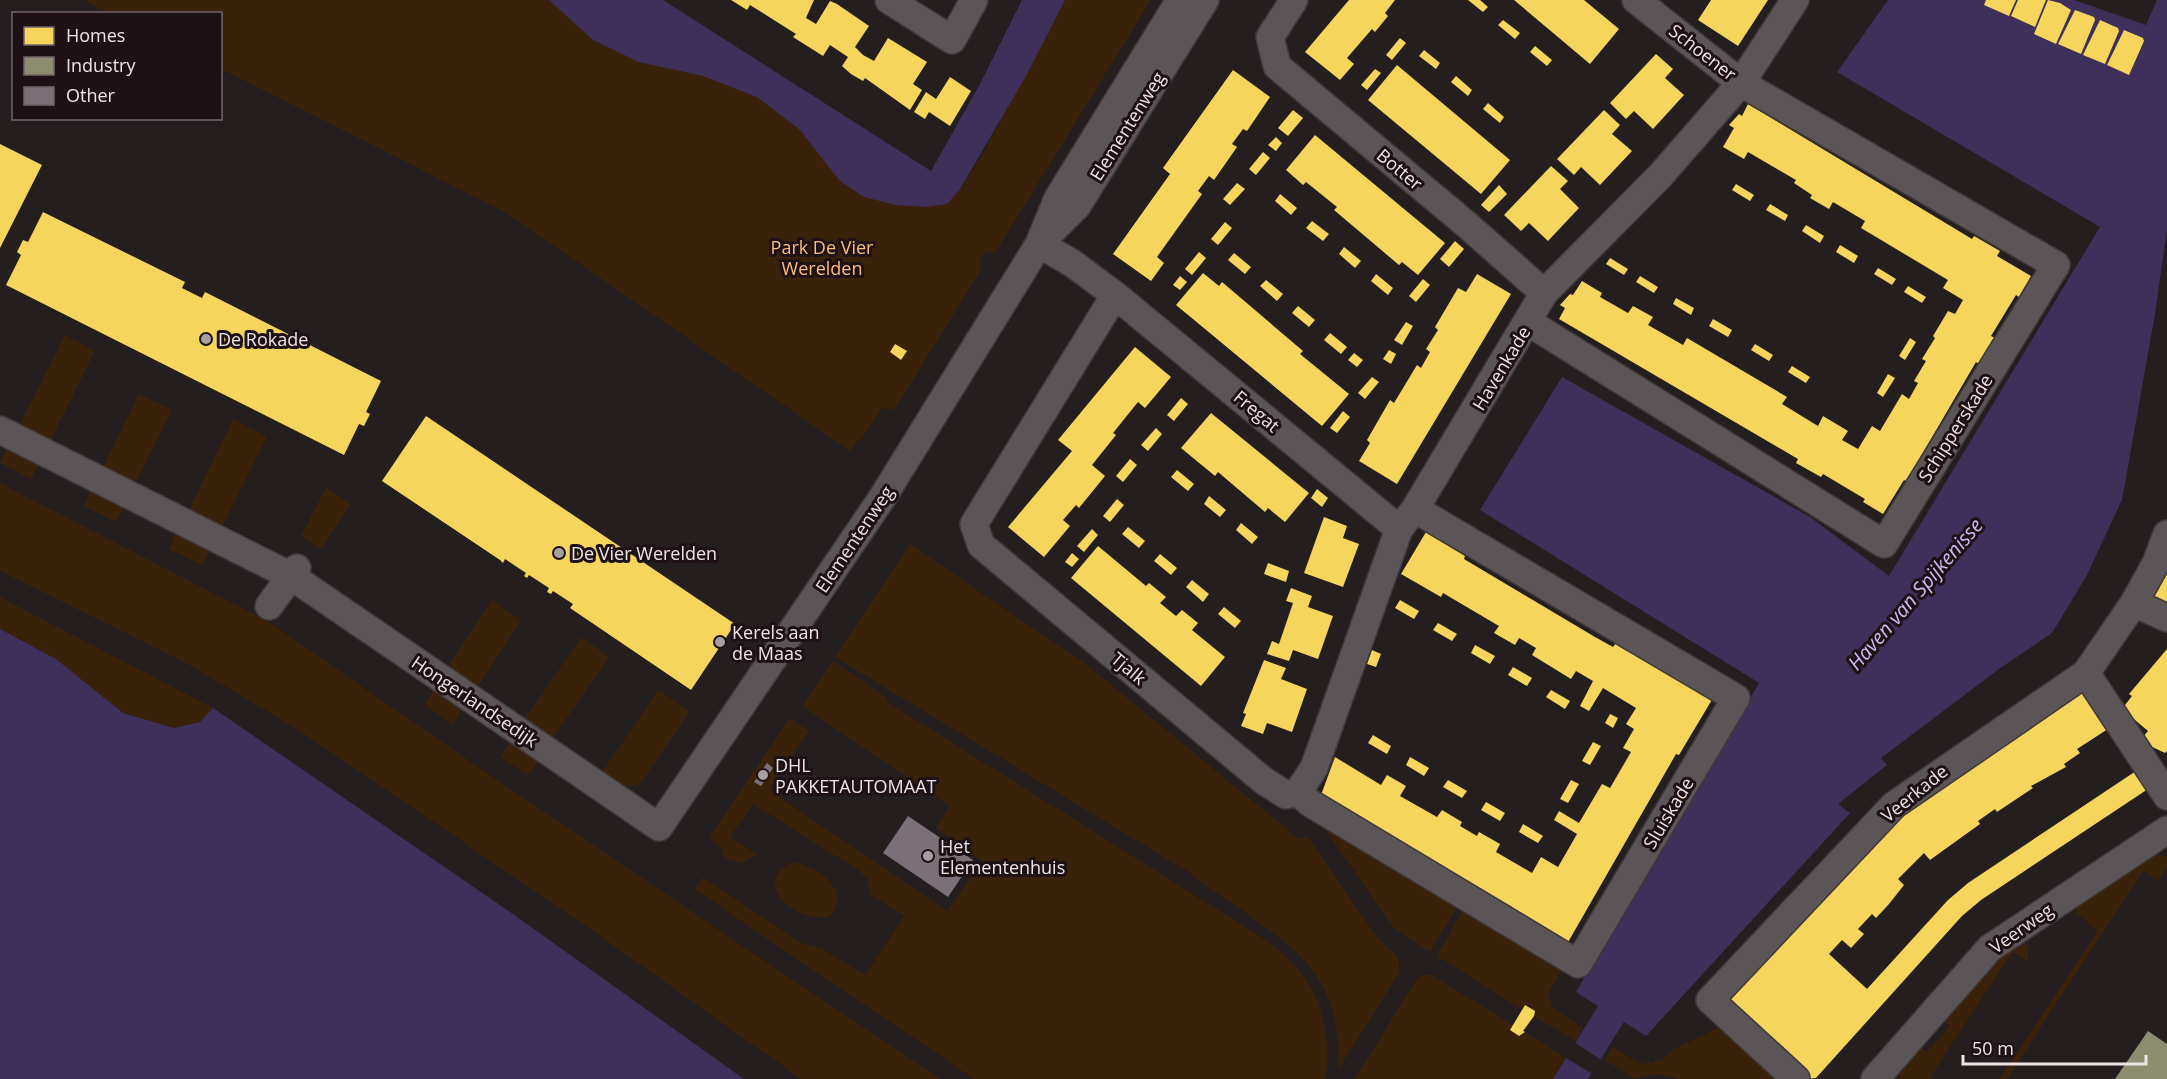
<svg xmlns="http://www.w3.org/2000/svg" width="2167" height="1079" font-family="'Open Sans',sans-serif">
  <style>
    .green { fill: #3a2109 }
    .water { fill: #3e305a }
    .pier { fill: #241e1f }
    .homes { fill: #f6d55c }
    .industry { fill: #8c8c6e }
    .building { fill: #7b6f78 }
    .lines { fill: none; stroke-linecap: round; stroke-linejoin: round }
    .minor-casing { stroke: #3e3839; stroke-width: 30 }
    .minor { stroke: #5b5557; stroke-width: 27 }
    .poi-dot { fill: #a79fa0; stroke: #1e1115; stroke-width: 2 }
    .labels { text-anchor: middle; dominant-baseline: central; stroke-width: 6; stroke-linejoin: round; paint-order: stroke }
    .street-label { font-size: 18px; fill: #eee4e6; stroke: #1e1115 }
    .park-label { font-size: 18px; fill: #ffbd7f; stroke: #1e1115 }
    .poi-label { font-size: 18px; fill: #eee4e6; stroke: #1e1115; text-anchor: start }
    .water-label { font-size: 20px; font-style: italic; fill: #ccbaf8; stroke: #1e1115 }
  </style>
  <rect width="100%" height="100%" fill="#241e1f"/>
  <path class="green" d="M83 0H655L960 190 985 150 1065 0H1151L997 250 993 253 986 251 979 261 981 270 896 407 892 410 882 408 861 440 859 439 850 451 505 212 221 69 220 14 110 13Z
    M65 335 95 351 50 442 19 426Z
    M139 394 172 410 135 484 103 467Z
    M233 419 267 437 222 527 189 510Z
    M9 446 40 462 31 479 0 463Z
    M0 483 269 622 513 791 940 1079H801L589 928 297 729 186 663 0 571Z
    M326 487 351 504 321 549 301 536Z
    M92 489 124 506 116 522 84 506Z
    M176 532 210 550 202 565 169 549Z
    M910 544 1087 665 1300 840 1307 836 1377 937 1396 955 1399 960V973L1338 1070C1345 954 1265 934 1190 873L835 657Z
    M0 597 213 708 200 722 174 728 122 713 56 659 0 629Z
    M492 600 521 620 477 688 447 668Z
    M581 637 609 657 553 738 525 719Z
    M833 661 887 698 886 701 1269 942C1282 953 1295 964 1305 979 1324 1004 1332 1049 1325 1079H974L694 889 703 877 800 942 824 950 865 975 904 916 870 894 867 879 858 870 753 804 730 837 757 854 742 863 728 860 721 854 724 849 709 838 790 718 809 731 769 790 947 911 982 861 936 828 950 806 802 706Z
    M435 689 463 708 452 724 424 704Z
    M658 690 690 711 641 783C625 790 615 782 602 772Z
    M511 741 539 760 528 776 500 757Z
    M1322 825 1458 905 1430 952 1394 928Z
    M2149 855 2167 856V867L2158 881 2143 871 2007 1079H2000L2098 931 2076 913 2078 903Z
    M792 862C819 866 853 891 829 917 798 923 748 885 792 862Z
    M1464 908 1563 967 1548 994 1553 1008 1583 1028 1575 1041 1534 1016 1535 1011 1526 1005 1520 1008 1437 956Z
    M2014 945H2028V962L2013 952 1931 1076 1935 1079H1898L1900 1067 1919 1045 1927 1052 1950 1026 1943 1020Z
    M1423 975H1432L1511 1024 1510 1030 1519 1036 1525 1032 1565 1058 1553 1079H1355L1416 980Z
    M1724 1025 1784 1079H1679L1658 1074 1635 1079 1605 1060 1613 1047 1641 1064 1648 1062 1652 1064 1654 1061H1661L1670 1051Z"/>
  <path class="water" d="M549 0H663L931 171 980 84 1022 0H1065L1026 76 960 189 947 204 925 207 896 205 864 197 840 181 800 130 757 97 703 76 639 62 593 40Z
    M1888 0H2074L2146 25 2157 0H2167V230L2155 314 2122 500 2087 575 2052 633 1999 669 1881 758 1887 765 1838 804 1850 813 1646 1036 1624 1022 1588 1079H1553L1598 1006 1576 992 1759 683 1480 510 1562 377 1810 517 1889 576 2100 227 1837 72Z
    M0 629 56 659 123 713 174 728 200 722 213 708 510 912 744 1079H0Z"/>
  <path class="pier" d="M1572 1041 1603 1061 1594 1075 1563 1056Z"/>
  <path class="homes" d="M731 0H814L806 18 816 24 830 1 837 4 869 26 855 47 863 55 874 61 888 38 927 62 913 84 922 90 910 110 865 78 863 81 851 74 842 66 848 57 830 45 823 56 793 37 796 34 750 5 747 10Z
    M1349 0H1395L1385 13 1388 16 1375 32 1372 29 1347 58 1354 64 1340 80 1305 52Z
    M1468 0H1480L1488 7 1483 12Z
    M1514 0H1584L1619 29 1590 64Z
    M1711 0H1768L1738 46 1698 20Z
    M1986 0H2016L2009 16 1984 5Z
    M2018 0H2046L2035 27 2011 16Z
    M2048 0 2060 3 2071 10 2056 44 2034 34Z
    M2075 10 2094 17 2095 20 2081 54 2058 44Z
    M1503 20 1520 33 1515 39 1498 25Z
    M2100 20 2118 28 2119 31 2105 64 2083 55Z
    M2124 30 2143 38 2144 41 2129 75 2107 65Z
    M1400 38 1406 43 1392 60 1386 55Z
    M1535 46 1552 60 1547 66 1530 52Z
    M1424 50 1440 63 1436 69 1419 56Z
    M1656 54 1673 69 1665 78 1684 95 1653 129 1634 111 1626 119 1610 103Z
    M1397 65 1510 160 1481 194 1368 100Z
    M1375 69 1381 73 1367 90 1361 85Z
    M1233 70 1270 97 1247 131 1243 129 1232 144 1237 147 1214 180 1209 176 1198 191 1202 194 1157 257 1164 263 1151 281 1113 254 1170 174 1163 168Z
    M1456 76 1472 90 1468 96 1451 82Z
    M950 77 971 91 950 126 929 112 925 119 914 112 926 92 936 99Z
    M1488 103 1504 117 1500 123 1483 109Z
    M1748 104 1972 239 1974 236 2000 251 1997 256 2031 276 2019 297 2016 295 1991 336 1995 338 1979 364 1976 362 1921 456 1924 458 1909 483 1904 480 1883 514 1863 502 1865 499 1823 474 1821 477 1796 463 1798 459 1559 319 1565 308 1560 305 1570 294 1573 295 1582 281 1602 293 1600 297 1628 313 1633 306 1653 317 1648 325 1683 345 1687 338 1787 397 1782 404 1818 426 1823 416 1848 431 1842 440 1858 449 1872 426 1880 431 1902 394 1909 399 1918 383 1914 381 1926 361 1922 359 1935 338 1933 336 1948 311 1955 314 1963 300 1943 288 1948 280 1861 228 1865 221 1833 202 1829 209 1810 198 1812 195 1794 183 1796 180 1748 152 1744 159 1723 147 1734 128 1729 125 1739 114 1742 116Z
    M1293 110 1303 118 1288 136 1278 128Z
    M1604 110 1620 125 1612 134 1632 151 1600 185 1581 167 1574 175 1557 159Z
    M1315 135 1445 243 1418 275 1402 262 1399 265 1334 210 1337 207 1306 182 1303 185 1286 170Z
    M1276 137 1282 143 1276 151 1268 145Z
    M0 144 42 165 0 248Z
    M1263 152 1270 158 1256 175 1249 169Z
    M1551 166 1568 181 1560 189 1579 208 1548 241 1529 223 1521 231 1504 215Z
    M1237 183 1245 189 1230 205 1223 199Z
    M1736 184 1754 195 1750 201 1732 190Z
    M1499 185 1507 194 1489 212 1481 205Z
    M1280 194 1297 208 1291 215 1275 201Z
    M1770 204 1788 215 1785 221 1766 210Z
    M43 212 185 282 182 288 202 298 205 292 381 381 366 412 370 414 364 426 359 424 344 455 6 285 21 255 17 252 23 240 28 242Z
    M1312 221 1329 234 1323 241 1306 228Z
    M1225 222 1232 228 1218 245 1211 239Z
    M1806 225 1824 236 1820 243 1802 231Z
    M1455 241 1464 249 1449 267 1440 259Z
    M1840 245 1858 256 1854 263 1836 252Z
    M1344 247 1361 261 1355 268 1339 254Z
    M1199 252 1206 258 1192 275 1185 269Z
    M1234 253 1251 267 1245 274 1228 260Z
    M1610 258 1628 269 1624 275 1606 264Z
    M1878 268 1896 279 1892 285 1874 274Z
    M1203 273 1219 286 1222 282 1303 351 1300 354 1349 394 1322 426 1176 305Z
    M1376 274 1393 288 1388 295 1371 281Z
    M1477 274 1511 294 1397 484 1359 461 1370 443 1367 440 1390 400 1394 403 1417 365 1421 368 1430 352 1426 349 1438 330 1435 327 1458 288 1466 292Z
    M1180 276 1187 282 1180 290 1173 285Z
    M1640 276 1658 287 1654 293 1636 282Z
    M1423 279 1430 285 1416 302 1409 296Z
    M1266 280 1283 294 1277 301 1260 286Z
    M1908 286 1926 297 1922 303 1904 292Z
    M1676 298 1694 308 1691 315 1673 304Z
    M1298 306 1315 320 1309 327 1292 313Z
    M1713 319 1732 330 1728 337 1709 326Z
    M1406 322 1413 326 1402 345 1394 340Z
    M1330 333 1347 347 1341 354 1324 340Z
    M1910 338 1916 342 1905 360 1899 356Z
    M895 344 907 351 901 360 890 352Z
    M1755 344 1773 355 1769 361 1751 350Z
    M1135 347 1171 377 1145 408 1138 402 1113 433 1116 435 1092 465 1105 476 1079 508 1076 505 1063 520 1070 526 1044 557 1008 527 1072 451 1058 440Z
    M1389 350 1396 354 1391 364 1383 359Z
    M1354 353 1363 360 1357 367 1348 360Z
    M1792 366 1810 377 1806 383 1788 372Z
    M1888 374 1895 378 1883 397 1877 393Z
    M1372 377 1379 382 1365 399 1358 393Z
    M1181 398 1188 404 1174 421 1167 415Z
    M1343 411 1350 417 1337 433 1330 428Z
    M1211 413 1309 493 1285 522 1268 508 1265 512 1218 472 1215 476 1181 448Z
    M426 416 735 624 691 690 570 608 573 604 553 591 551 594 547 592 549 588 529 575 527 578 524 576 526 573 505 559 503 563 500 560 382 481Z
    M1156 428 1162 434 1148 451 1141 445Z
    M1130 459 1137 465 1123 482 1116 476Z
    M1177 470 1194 484 1188 491 1171 477Z
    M1317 489 1328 498 1322 507 1311 498Z
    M1209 496 1226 510 1220 517 1204 504Z
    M1117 499 1124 505 1110 522 1103 516Z
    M1324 517 1347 526 1343 538 1359 544 1343 587 1304 573Z
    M1241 523 1258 537 1252 544 1236 530Z
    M1128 527 1145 541 1139 548 1122 534Z
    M1092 529 1098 535 1084 552 1077 546Z
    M1426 532 1465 556 1464 559 1595 637 1613 647 1616 643 1713 698 1679 755 1676 754 1567 944 1510 910 1512 907 1321 795 1335 757 1381 785 1387 775 1406 786 1400 796 1437 817 1442 810 1462 822 1460 826 1477 836 1479 832 1500 844 1496 852 1532 873 1541 857 1558 867 1577 834 1554 820 1559 811 1579 823 1602 784 1610 788 1631 752 1623 748 1634 729 1626 724 1636 708 1603 688 1589 711 1580 706 1593 681 1576 671 1571 679 1532 655 1536 648 1519 638 1515 645 1494 633 1499 626 1443 593 1441 597 1401 574Z
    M1098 546 1146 586 1149 583 1166 597 1160 603 1176 616 1182 610 1198 623 1192 630 1225 657 1201 686 1071 578Z
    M1072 553 1079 559 1072 567 1065 562Z
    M1160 554 1177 568 1171 575 1154 561Z
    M2167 559V608L2149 600Z
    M1268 563 1289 571 1286 582 1264 574Z
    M1192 580 1209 594 1203 602 1186 587Z
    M1291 588 1312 596 1308 607 1333 616 1318 659 1293 650 1289 661 1267 654 1272 641 1279 644 1293 603 1286 601Z
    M1400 600 1419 611 1414 619 1395 608Z
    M1224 607 1241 621 1235 628 1218 614Z
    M1438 623 1457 634 1452 641 1433 630Z
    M1475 645 1495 656 1490 664 1471 653Z
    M2167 649V751L2165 753 2146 744 2142 738 2148 731 2122 709 2132 696 2129 694Z
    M1372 650 1381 654 1376 667 1367 664Z
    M1264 660 1286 668 1281 679 1307 689 1292 732 1267 723 1263 734 1241 726 1246 714 1243 713Z
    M1513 667 1532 678 1527 686 1508 675Z
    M1551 690 1570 701 1565 709 1546 697Z
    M2086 690 2111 727 2077 749 2080 753 2064 764 2066 767 2031 786 2033 788 1997 812 1995 809 1978 821 1980 824 1930 860 1924 853 1898 879 1904 885 1889 904 1876 918 1872 914 1858 929 1864 934 1851 948 1842 940 1829 954 1867 989 1948 900 1968 883 2139 769 2151 787 1981 900 1962 916 1816 1078 1806 1079 1796 1070 1801 1064 1785 1049 1780 1055 1766 1043 1771 1037 1729 999 1879 834 1913 805Z
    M1610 714 1618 718 1613 728 1605 723Z
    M1373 735 1391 746 1387 754 1368 743Z
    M1593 742 1601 746 1590 765 1582 761Z
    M1410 757 1429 768 1424 776 1406 765Z
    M1448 780 1467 791 1462 798 1443 787Z
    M1571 780 1579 784 1568 803 1560 799Z
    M1486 802 1505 813 1500 821 1481 810Z
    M1523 824 1543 836 1538 843 1519 832Z
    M1525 1005 1535 1011 1534 1016 1523 1031 1525 1032 1519 1036 1510 1030Z"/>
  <path class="industry" d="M2148 1031 2167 1044V1079H2115Z"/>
  <path class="building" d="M767 763 773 768 761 786 754 782Z
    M908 816 973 860 948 897 883 853Z"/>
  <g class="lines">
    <defs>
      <path id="minor" d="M889 0 952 40 974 0
        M1294 0 1270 37 1277 66 1466 224 1544 293
        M1046 237 1077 206 1205 0
        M1039 244 1072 263 1115 295 1399 529
        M1115 295 974 524 981 545 1264 781 1286 795 1298 792
        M1528 322 1884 544 2056 265 1741 83 1636 0
        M0 430 291 576 659 827 884 495 1039 244 1058 198 1180 0
        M2134 603 2167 618
        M269 606 297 568
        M2086 673 2167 796
        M1298 792 1310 803 1578 964 1736 698 1415 509
        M1298 792 1314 768 1399 529 1415 509 1544 293 1660 176 1741 83 1795 0
        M1796 1079 1710 1000 1894 805 2086 673 2134 603 2156 563 2167 534
        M1875 1079 1990 948 2167 830"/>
    </defs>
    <use href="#minor" class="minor-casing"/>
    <use href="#minor" class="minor"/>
  </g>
  <g class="poi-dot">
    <circle cx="206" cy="339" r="6"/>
    <circle cx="559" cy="553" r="6"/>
    <circle cx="720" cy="642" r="6"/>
    <circle cx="763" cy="775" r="6"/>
    <circle cx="928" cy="856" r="6"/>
  </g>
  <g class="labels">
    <g class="street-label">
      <text transform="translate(1703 52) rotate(38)">Schoener</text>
      <text transform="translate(1127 126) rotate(-58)">Elementenweg</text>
      <text transform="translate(1400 169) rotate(40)">Botter</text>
      <text transform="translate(1501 368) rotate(-59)">Havenkade</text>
      <text transform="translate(1257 411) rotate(40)">Fregat</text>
      <text transform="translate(1955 428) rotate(-58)">Schipperskade</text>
      <text transform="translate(854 539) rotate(-56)">Elementenweg</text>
      <text transform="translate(1129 668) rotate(40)">Tjalk</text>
      <text transform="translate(475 701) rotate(34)">Hongerlandsedijk</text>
      <text transform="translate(1914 793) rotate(-39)">Veerkade</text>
      <text transform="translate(1668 813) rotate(-59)">Sluiskade</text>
      <text transform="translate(2021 928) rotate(-35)">Veerweg</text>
    </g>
    <g class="park-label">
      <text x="822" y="247">Park De Vier<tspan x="822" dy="21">Werelden</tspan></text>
    </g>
    <g class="poi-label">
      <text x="218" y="339">De Rokade</text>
      <text x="571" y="553">De Vier Werelden</text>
      <text x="732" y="632">Kerels aan<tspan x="732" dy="21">de Maas</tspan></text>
      <text x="775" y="765">DHL<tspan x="775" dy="21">PAKKETAUTOMAAT</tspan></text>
      <text x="940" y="846">Het<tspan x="940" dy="21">Elementenhuis</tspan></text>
    </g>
    <g class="water-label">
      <text transform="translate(1915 594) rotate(-49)">Haven van Spijkenisse</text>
    </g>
  </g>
  <rect x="12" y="12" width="210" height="108" fill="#1e1115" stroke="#716569" stroke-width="1.5"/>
  <rect x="24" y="27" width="30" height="18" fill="#f6d55c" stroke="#716569" stroke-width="1.5"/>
  <text x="66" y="42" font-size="18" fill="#eee4e6">Homes</text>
  <rect x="24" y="57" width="30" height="18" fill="#8c8c6e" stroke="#716569" stroke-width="1.5"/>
  <text x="66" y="72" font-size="18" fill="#eee4e6">Industry</text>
  <rect x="24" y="87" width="30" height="18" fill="#7b6f78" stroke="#716569" stroke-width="1.5"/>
  <text x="66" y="102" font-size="18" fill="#eee4e6">Other</text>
  <path d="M1963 1055v9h183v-9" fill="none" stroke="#eee4e6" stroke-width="3"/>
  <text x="1972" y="1055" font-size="18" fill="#eee4e6" stroke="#1e1115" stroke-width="4.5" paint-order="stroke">50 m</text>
</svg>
